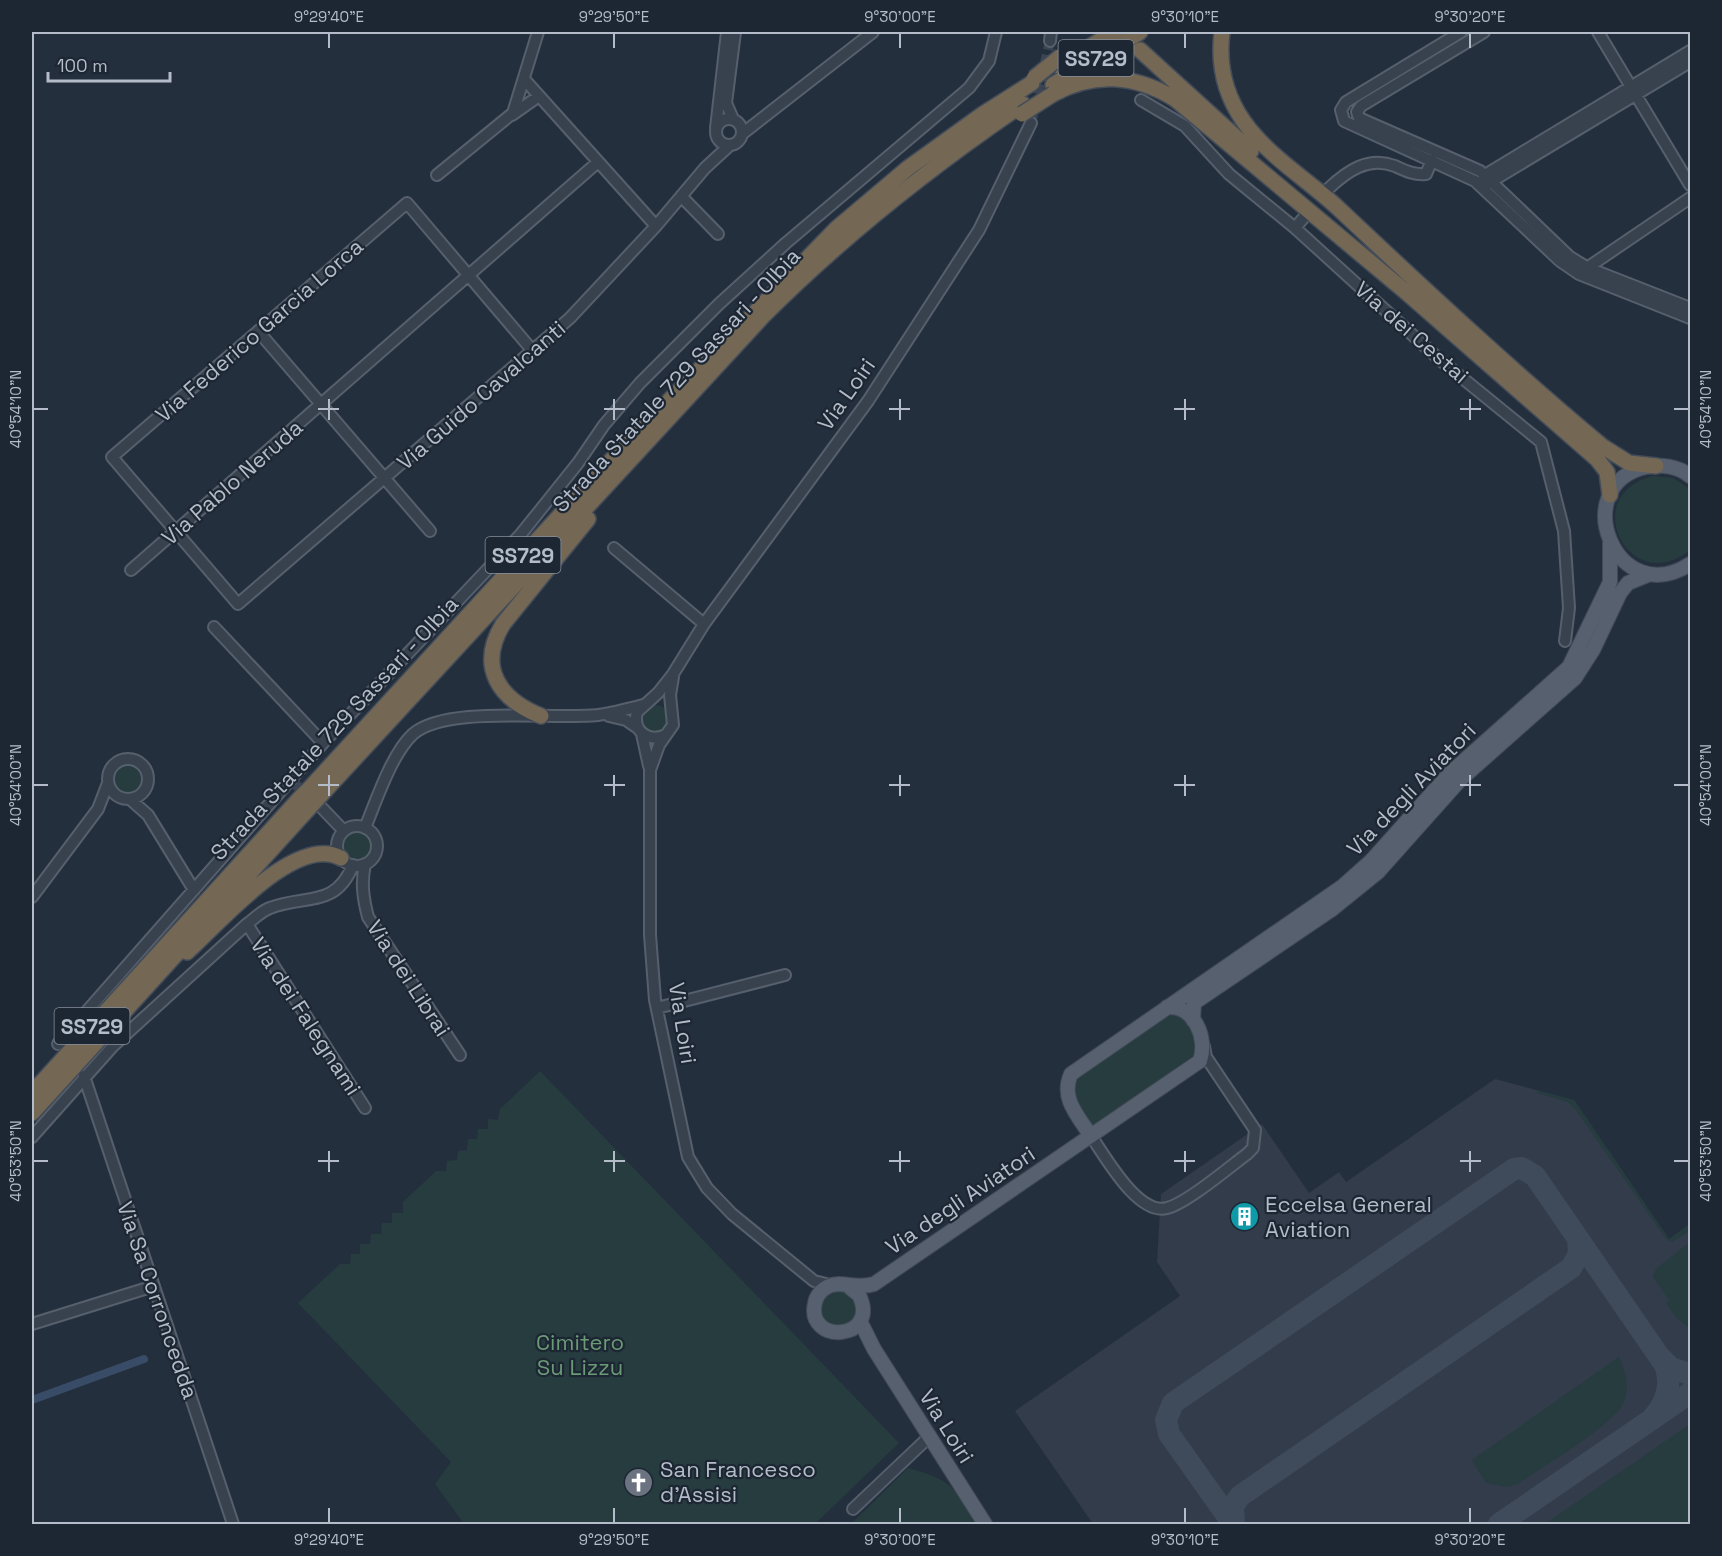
<svg xmlns="http://www.w3.org/2000/svg" width="1722" height="1556" font-family="'Space Grotesk',sans-serif">
  <style>
    .airport { fill: #323c4b }
    .green { fill: #263c3f }
    .lines { fill: none; stroke-linecap: round; stroke-linejoin: round }
    .canal { stroke: #394c67; stroke-width: 8 }
    .taxiway { stroke: #3f4a5a; stroke-width: 22 }
    .minor-tunnel { stroke: #3a4453; stroke-width: 10; stroke-dasharray: 10 5; stroke-linecap: butt }
    .minor-casing { stroke: #565f6c; stroke-width: 14 }
    .major-casing { stroke: #414a57; stroke-width: 16 }
    .highway-casing { stroke: #434c59; stroke-width: 18 }
    .minor { stroke: #38414e; stroke-width: 10 }
    .major { stroke: #56606e; stroke-width: 14 }
    .highway { stroke: #746855; stroke-width: 15 }
    .highway-bridge-casing { stroke: #434c59; stroke-width: 18; stroke-linecap: butt }
    .highway-bridge { stroke: #746855; stroke-width: 15 }
    .ticks { fill: none; stroke: #b4bcc9; stroke-width: 2 }
    .labels { text-anchor: middle; dominant-baseline: central; stroke-width: 4.5; stroke-linejoin: round; paint-order: stroke }
    .shield { fill: #1d2633; stroke: #878f9c; stroke-width: 1.5 }
    .shield-label { font-size: 21px; font-weight: bold; fill: #b4bcc9 }
    .street-label { font-size: 22px; fill: #b4bcc9; stroke: #1d2633 }
    .poi-label { font-size: 22px; fill: #b4bcc9; stroke: #1d2633; text-anchor: start }
    .park-label { font-size: 22px; fill: #6b9a76; stroke: #1d2633 }
    .neatline { fill: none; stroke: #b4bcc9; stroke-width: 2 }
    .ticks-label { font-size: 15px; text-anchor: middle; fill: #b4bcc9 }
  </style>
  <rect width="100%" height="100%" fill="#242f3e"/>
  <path class="airport" d="M1495 1079 1574 1100 1669 1239 1690 1224V1524H1093L1015 1411 1180 1296 1157 1262 1161 1194 1262 1124 1309 1193 1339 1172 1346 1182Z"/>
  <path class="green" d="M1653 476 1673 478 1690 489V550C1629 599 1577 495 1653 476Z
    M641 719a14 14 0 1 1 28 0a14 14 0 1 1-28 0Z
    M113 779a15 15 0 1 1 30 0a15 15 0 1 1-30 0Z
    M342 846a15 15 0 1 1 30 0a15 15 0 1 1-30 0Z
    M1170 1012 1182 1013C1190 1027 1201 1038 1194 1055L1097 1125 1089 1123C1077 1104 1070 1099 1076 1077Z
    M540 1071 899 1443 815 1524H464L435 1484 451 1462 298 1303 340 1264H350L351 1254H360V1244H370L371 1234H381L382 1223H392V1213H403V1202L436 1171H446L447 1161 457 1160 458 1151 467 1150 468 1139H477L478 1129H488V1119L498 1120 500 1109Z
    M1537 1090 1574 1100 1669 1239 1690 1224V1231L1672 1242 1666 1239 1576 1110 1568 1102 1537 1093Z
    M1690 1242V1329L1676 1317 1666 1303 1669 1300 1653 1277 1656 1269Z
    M820 1308a18 18 0 1 1 36 0a18 18 0 1 1-36 0Z
    M1619 1357C1626 1372 1631 1391 1621 1407 1606 1429 1544 1466 1519 1483L1508 1487 1486 1483 1472 1460Z
    M1690 1424V1524H1545Z
    M908 1468C954 1481 953 1486 977 1524H851Z"/>
  <g class="lines">
    <path class="canal" d="M32 1400 144 1359"/>
    <path class="taxiway" d="M1659 1356 1671 1368 1690 1374
      M1233 1524 1169 1434 1166 1420 1173 1403 1514 1169 1522 1168 1535 1176 1665 1365C1673 1386 1666 1404 1651 1420
      M1234 1524 1233 1506 1240 1496 1571 1268 1579 1254 1578 1239
      M1499 1524 1690 1393"/>
    <path class="minor-tunnel" d="M1031 123 1050 41
      M295 784 308 796"/>
    <defs>
      <path id="minor" d="M1461 32 1346 102 1341 110 1344 121 1475 181 1560 261 1579 274 1690 318
        M1484 32 1361 106 1357 112 1359 118 1480 171 1570 257 1588 268 1690 308
        M1598 32 1690 185
        M1050 41 1051 32
        M524 79 656 226
        M1141 100 1185 126 1229 174 1295 228 1439 359 1541 442 1564 531 1569 608 1565 641
        M512 115 539 96
        M716 132a13 13 0 1 1 26 0a13 13 0 1 1-26 0Z
        M733 119 726 103 735 32
        M716 128 727 32
        M742 134 873 32
        M437 175 513 113 538 32
        M1483 180 1485 175 1690 51
        M1487 184 1690 62
        M1328 189C1347 171 1368 156 1395 166 1406 171 1414 175 1426 174L1432 160
        M681 196 718 234
        M1295 228 1306 215
        M1584 270 1690 198
        M258 331 430 531
        M532 350 407 203 112 457 238 604 570 318 656 226 705 168 730 145
        M614 548 704 624
        M131 570 598 162
        M214 627 323 743
        M673 677 670 695 673 725 659 745 650 770V935L655 1000 688 1157 707 1188 732 1214 814 1281 830 1285
        M609 716 626 720 639 729
        M642 734 649 766
        M666 735C648 743 632 731 637 712L658 693 673 674 704 624 868 401 979 230 1031 123
        M108 779a20 20 0 1 1 40 0a20 20 0 1 1-40 0Z
        M131 800 148 815 194 890
        M322 808 344 831
        M337 846a20 20 0 1 1 40 0a20 20 0 1 1-40 0Z
        M365 828C376 801 392 753 413 734 447 705 552 720 598 715 613 713 628 709 643 705
        M365 864C361 883 363 898 368 917L460 1055
        M32 897 98 809 108 783
        M247 924 365 1108
        M657 1008 785 975
        M58 1044 323 743 521 534 578 463 604 425 640 383 719 304 786 243 969 88 989 61 996 32
        M84 1076 233 1524
        M1091 1136C1105 1156 1138 1216 1167 1208 1187 1203 1228 1168 1247 1154L1253 1148 1255 1130 1206 1057 1204 1046
        M32 1137 113 1046 247 924C254 919 261 911 270 908 305 894 335 909 353 865
        M32 1324 154 1286
        M853 1509 929 1437"/>
      <path id="major" d="M1690 476C1678 466 1661 464 1646 467 1566 485 1616 612 1690 564
        M1193 1020 1194 1003 1331 910 1378 872 1461 779 1575 678 1593 650 1620 593 1628 583 1650 574
        M1091 1136C1078 1116 1060 1098 1071 1074L1343 886 1371 861 1449 774 1569 667 1610 582V543
        M848 1286 859 1295C881 1341 805 1345 815 1303 816 1296 822 1289 829 1286 842 1280 855 1290 874 1284L1200 1061C1208 1038 1194 1005 1167 1007
        M860 1321 874 1349 985 1524"/>
      <path id="highway" d="M1222 32C1218 64 1225 95 1244 122 1268 156 1308 180 1338 208 1424 289 1511 370 1602 446L1629 463 1656 466
        M1140 50 1251 151
        M1059 66 1114 32
        M1053 85 1140 32
        M1053 94C1095 71 1135 75 1175 99L1406 292 1597 459 1607 472 1610 495
        M541 716C499 699 477 667 503 624L588 519
        M310 788 598 474 837 228 908 168 983 114 1032 83
        M321 795 763 316C843 236 929 168 1023 104
        M187 952C219 924 295 833 341 858
        M32 1093 300 798
        M32 1113 310 807"/>
    </defs>
    <use href="#minor" class="minor-casing"/>
    <use href="#major" class="major-casing"/>
    <use href="#highway" class="highway-casing"/>
    <use href="#minor" class="minor"/>
    <use href="#major" class="major"/>
    <use href="#highway" class="highway"/>
    <defs>
      <path id="highway-bridge" d="M1034 78 1061 56
        M1022 114 1053 94
        M300 798 310 788
        M310 807 321 795"/>
    </defs>
    <use href="#highway-bridge" class="highway-bridge-casing"/>
    <use href="#highway-bridge" class="highway-bridge"/>
  </g>
  <path class="ticks" d="M329 33V48M614 33V48M900 33V48M1185 33V48M1470 33V48M329 399V420M614 399V420M900 399V420M1185 399V420M1470 399V420M33 409H48M318 409H339M604 409H625M889 409H910M1174 409H1195M1460 409H1481M1674 409H1689M329 775V796M614 775V796M900 775V796M1185 775V796M1470 775V796M33 785H48M318 785H339M604 785H625M889 785H910M1174 785H1195M1460 785H1481M1674 785H1689M329 1151V1172M614 1151V1172M900 1151V1172M1185 1151V1172M1470 1151V1172M33 1161H48M318 1161H339M604 1161H625M889 1161H910M1174 1161H1195M1460 1161H1481M1674 1161H1689M329 1508V1523M614 1508V1523M900 1508V1523M1185 1508V1523M1470 1508V1523"/>
  <defs>
    <symbol id="building-disc" viewBox="-11 -11 22 22"><circle r="9.5" fill="#0f9aa8" stroke="#1d2633"/><path d="M-4-6H4V6H1V3H-1V6H-4ZM-2.5-4.3h1.7v1.8h-1.7ZM.8-4.3h1.7v1.8H.8ZM-2.5-1h1.7V.8h-1.7ZM.8-1h1.7V.8H.8Z" fill="#fff"/></symbol>
    <symbol id="church-disc" viewBox="-11 -11 22 22"><circle r="9.5" fill="#6b7280" stroke="#1d2633"/><path d="M-1.2-6h2.4v3.5h3.3v2.4h-3.3V6h-2.4V-.1h-3.3v-2.4h3.3Z" fill="#fff"/></symbol>
  </defs>
  <g fill-rule="evenodd">
    <use href="#building-disc" x="1228" y="1200" width="33" height="33"/>
    <use href="#church-disc" x="622" y="1466" width="33" height="33"/>
  </g>
  <g class="labels">
    <g class="shield">
      <rect x="1058.5" y="40" width="75" height="36" rx="4.5"/>
      <rect x="485.5" y="537" width="75" height="36" rx="4.5"/>
      <rect x="54.5" y="1008" width="75" height="36" rx="4.5"/>
    </g>
    <g class="shield-label">
      <text x="1096" y="58">SS729</text>
      <text x="523" y="555">SS729</text>
      <text x="92" y="1026">SS729</text>
    </g>
    <g class="street-label">
      <text transform="translate(259 330) rotate(-41)">Via Federico Garcia Lorca</text>
      <text transform="translate(1412 332) rotate(41)">Via dei Cestai</text>
      <text transform="translate(676 380) rotate(-47)">Strada Statale 729 Sassari - Olbia</text>
      <text transform="translate(846 394) rotate(-55)">Via Loiri</text>
      <text transform="translate(481 395) rotate(-41)">Via Guido Cavalcanti</text>
      <text transform="translate(232 482) rotate(-41)">Via Pablo Neruda</text>
      <text transform="translate(334 728) rotate(-47)">Strada Statale 729 Sassari - Olbia</text>
      <text transform="translate(1411 789) rotate(-46)">Via degli Aviatori</text>
      <text transform="translate(409 978) rotate(57)">Via dei Librai</text>
      <text transform="translate(306 1016) rotate(57)">Via dei Falegnami</text>
      <text transform="translate(683 1023) rotate(81)">Via Loiri</text>
      <text transform="translate(960 1200) rotate(-34)">Via degli Aviatori</text>
      <text transform="translate(158 1300) rotate(71)">Via Sa Corroncedda</text>
      <text transform="translate(947 1426) rotate(58)">Via Loiri</text>
    </g>
    <g class="poi-label">
      <text x="1265" y="1204">Eccelsa General<tspan x="1265" dy="25">Aviation</tspan></text>
      <text x="660" y="1469">San Francesco<tspan x="660" dy="25">d'Assisi</tspan></text>
    </g>
    <g class="park-label">
      <text x="580" y="1342">Cimitero<tspan x="580" dy="25">Su Lizzu</tspan></text>
    </g>
  </g>
  <rect width="1722" height="1556" fill="none" stroke="#1d2633" stroke-width="66"/>
  <path d="M48 72v9h122v-9" fill="none" stroke="#b4bcc9" stroke-width="3"/>
  <text x="57" y="72" font-size="18" fill="#b4bcc9" stroke="#1d2633" stroke-width="4.5" paint-order="stroke">100 m</text>
  <rect x="33" y="33" width="1656" height="1490" class="neatline"/>
  <g class="ticks-label">
    <text x="329" y="22">9°29'40"E</text>
    <text x="614" y="22">9°29'50"E</text>
    <text x="900" y="22">9°30'00"E</text>
    <text x="1185" y="22">9°30'10"E</text>
    <text x="1470" y="22">9°30'20"E</text>
    <text transform="translate(16 409) rotate(-90)" y="5">40°54'10"N</text>
    <text transform="translate(1706 409) rotate(-90)" y="5">40°54'10"N</text>
    <text transform="translate(16 785) rotate(-90)" y="5">40°54'00"N</text>
    <text transform="translate(1706 785) rotate(-90)" y="5">40°54'00"N</text>
    <text transform="translate(16 1161) rotate(-90)" y="5">40°53'50"N</text>
    <text transform="translate(1706 1161) rotate(-90)" y="5">40°53'50"N</text>
    <text x="329" y="1545">9°29'40"E</text>
    <text x="614" y="1545">9°29'50"E</text>
    <text x="900" y="1545">9°30'00"E</text>
    <text x="1185" y="1545">9°30'10"E</text>
    <text x="1470" y="1545">9°30'20"E</text>
  </g>
</svg>
